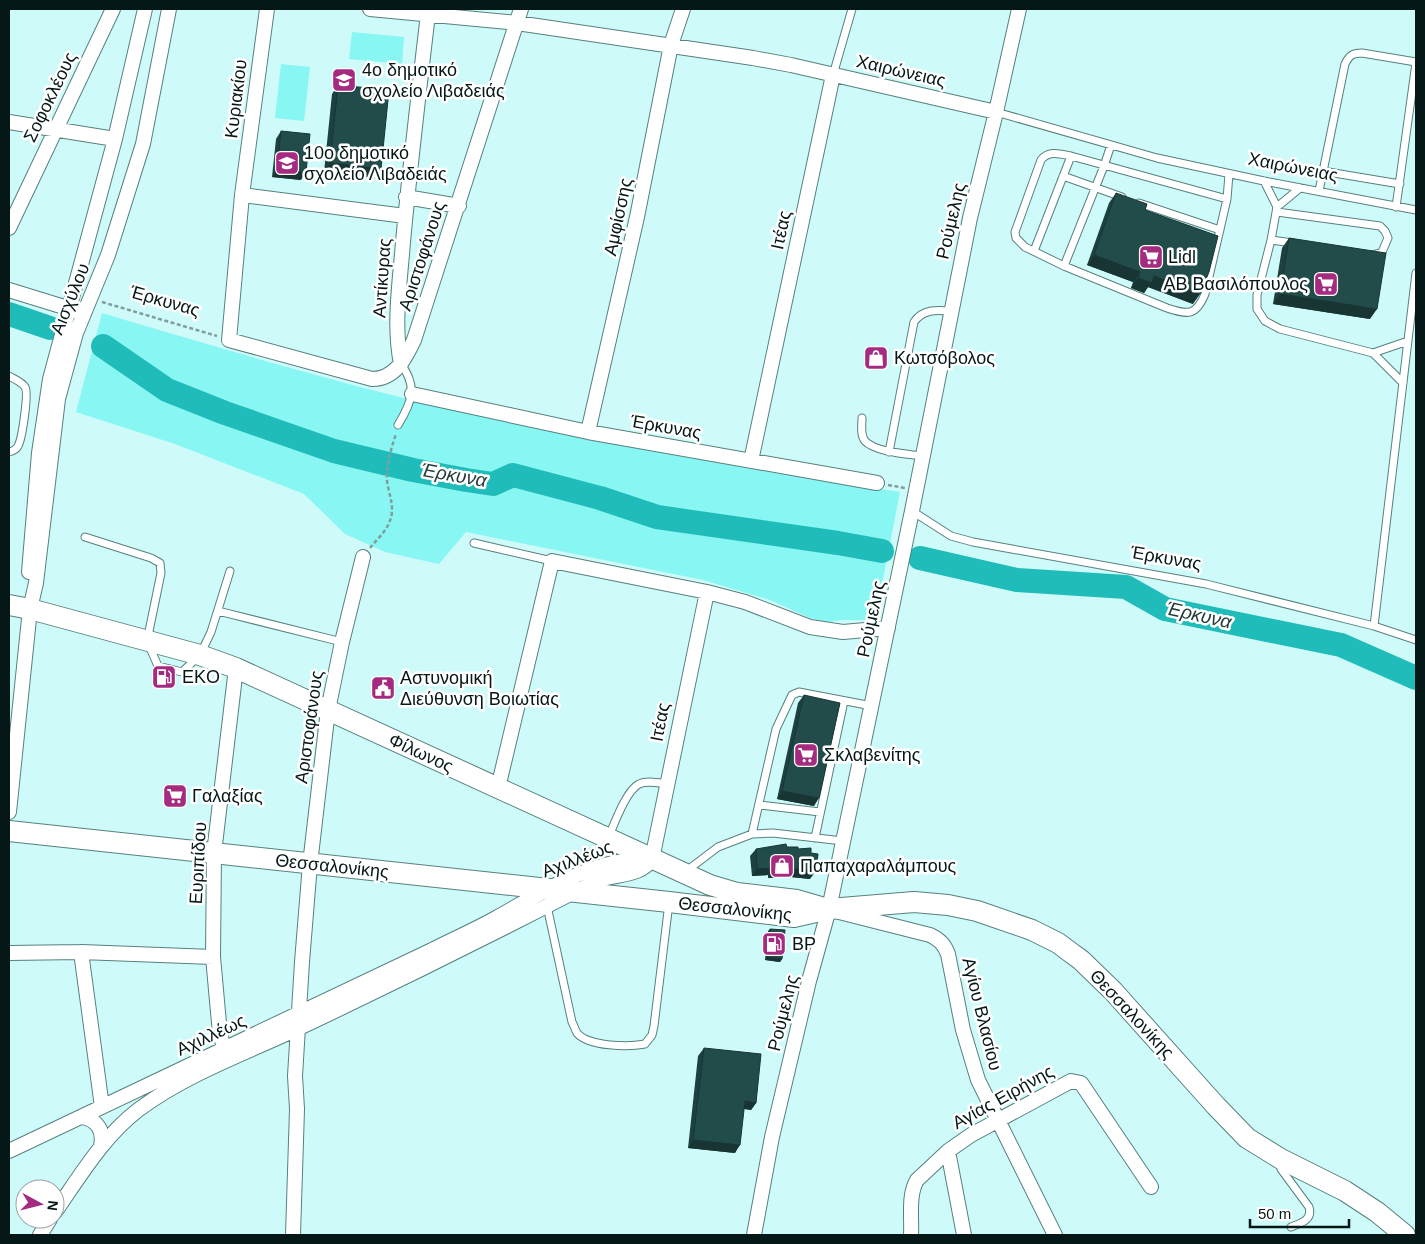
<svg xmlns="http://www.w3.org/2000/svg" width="1425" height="1244" font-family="Helvetica,sans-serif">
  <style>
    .green { fill: #88f6f2 }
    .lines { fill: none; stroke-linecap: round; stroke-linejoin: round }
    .river { stroke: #1fbcb9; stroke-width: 24 }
    .lane-casing { stroke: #56807e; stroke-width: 9 }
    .street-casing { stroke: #56807e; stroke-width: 16 }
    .secondary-casing { stroke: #56807e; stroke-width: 22 }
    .path { stroke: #7e9f9e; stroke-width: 2.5; stroke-dasharray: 4 2.5; stroke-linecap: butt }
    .lane { stroke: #fff; stroke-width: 7 }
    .street { stroke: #fff; stroke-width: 14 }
    .secondary { stroke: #fff; stroke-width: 20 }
    .wall { fill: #1d4140 }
    .shaded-wall { fill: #183534 }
    .building { fill: #224c4a; stroke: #183534 }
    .labels { text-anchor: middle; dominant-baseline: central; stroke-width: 5; stroke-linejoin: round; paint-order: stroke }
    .poi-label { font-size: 18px; fill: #061717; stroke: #fff; text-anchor: start }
    .street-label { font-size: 18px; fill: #061717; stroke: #fff }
    .water-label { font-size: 19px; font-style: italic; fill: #253c3b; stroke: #fff }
  </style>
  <rect width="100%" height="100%" fill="#cefbf9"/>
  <path class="green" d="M352 32 404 37 402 64 349 59Z
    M281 64 310 67 304 121 275 118Z
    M102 313C220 348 339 384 459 411 605 444 752 468 900 492L875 620H841L828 622 810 618 770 600 703 580 466 532 439 564 385 552 345 534 304 494 175 444 76 412Z"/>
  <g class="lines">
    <path class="river" d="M9 314 50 328
      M103 346 167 390 225 413 334 451 413 470 466 480 493 484 513 475 600 498 657 517 838 543 882 551
      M920 558 1017 580 1126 587 1165 609 1341 645 1416 678"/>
    <defs>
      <path id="lane" d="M833 75 852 9
        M996 112 1157 158 1264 181 1416 210
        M1111 145 1104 166 1064 266 1167 308C1188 315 1196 316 1205 294L1227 199 1229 174
        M1322 171 1400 184
        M1063 176 1122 197
        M1264 181 1277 207 1271 240 1257 295V309L1265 321 1280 329 1373 353 1403 383
        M1319 191 1345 64C1349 56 1352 53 1362 53L1416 62
        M1139 203 1220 230
        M1277 207 1300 188
        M1396 207 1416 63
        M1277 212 1380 226 1385 231 1388 238 1382 252 1373 255
        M1271 240 1293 243
        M1034 251 1071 156
        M1064 266 1025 247 1016 238 1015 232 1041 160C1049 150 1060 154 1071 156L1227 199
        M1373 353 1408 341
        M9 376C14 379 22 382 25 387 29 393 22 439 18 446 16 450 13 451 9 452
        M862 418C862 425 860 435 865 441 875 452 907 454 922 456
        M398 425C412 402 418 387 401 364
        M889 452 914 322C923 309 936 310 950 311
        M912 511 951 536 973 542 1206 584 1374 626 1416 640
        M85 537 151 558 160 563 161 573 147 641 158 666 182 672 200 655 211 632 230 571
        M474 543 552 561
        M218 611 342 642
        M1374 626 1416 273
        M759 805 820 812
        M752 834 776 729 792 695 799 692 872 706
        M609 836C615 822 626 791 639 784 647 780 659 783 667 784
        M815 838 844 701
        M685 872 718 847 752 834 773 833 843 841
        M547 906 572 1022C574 1025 575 1030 577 1033 589 1047 629 1047 645 1044L652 1035 654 1026 669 903
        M1281 1165V1169L1309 1207C1313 1220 1301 1223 1291 1227"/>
      <path id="street" d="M267 9 242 195 229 340 372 379C395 379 405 359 414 340L521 9
        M370 9 517 23 753 58 791 65 996 112
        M9 122 115 139
        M242 195 405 216
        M406 197 459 206
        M9 228 113 9
        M9 290 77 311
        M401 364C393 324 400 283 403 242 410 166 419 90 428 14
        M412 394 588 432 877 483
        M588 432 637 217 671 45 683 9
        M751 461 833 75
        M29 572 39 453 50 379 115 139 145 9
        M498 788 552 561 707 592 745 602 810 627 843 632 888 628
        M9 812 30 609 36 583 58 399 76 333 108 255 143 144 169 9
        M839 912 930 935C940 940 944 944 948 954L963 1030 978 1080 1055 1235
        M81 952 102 1107
        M9 953 81 952 213 957
        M227 1057 220 1034 213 957 214 853 236 668
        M82 1117C98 1120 104 1131 101 1146
        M9 1151C150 1085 291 1018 432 950 453 939 475 930 496 918 543 892 593 858 649 859
        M948 1151 964 1235
        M55 1212C80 1176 103 1137 138 1110 186 1074 246 1053 299 1028 392 984 483 939 574 892 583 888 593 883 603 879 620 874 642 875 652 859L707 592
        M40 1235 50 1219
        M293 1235 297 1109 295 1076 302 962 310 864 328 710 342 642 363 557
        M754 1235 772 1137 809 981 829 909 912 511 970 218 996 112 1019 9
        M911 1235C912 1218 908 1195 917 1180L948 1151 971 1135 1071 1081 1081 1083 1151 1187"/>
      <path id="secondary" d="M9 605 30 609 200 655 236 668 710 885 737 893 797 900 828 909
        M9 831 669 902 794 917 829 909 914 902 948 905 977 911 1032 930 1058 943 1070 952 1081 960 1113 991 1216 1106 1247 1138 1281 1159 1345 1191 1377 1212 1405 1235"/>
    </defs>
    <use href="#lane" class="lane-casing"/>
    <use href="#street" class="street-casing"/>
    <use href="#secondary" class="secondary-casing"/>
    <path class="path" d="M102 302 217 336
      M888 485 905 488
      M370 548C376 540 385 533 389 523 396 508 389 496 387 481 386 465 391 449 396 434"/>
    <use href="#lane" class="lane"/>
    <use href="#street" class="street"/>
    <use href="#secondary" class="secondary"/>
  </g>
  <path class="wall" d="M338 85 374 178 324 172 332 94Z
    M281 131 301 180 272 177 276 139Z
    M1116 193 1145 210 1193 304 1148 287 1144 293 1131 288 1133 282 1087 265 1109 203Z
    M1289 238 1370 319 1273 304 1282 248Z
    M159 670 173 685 171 687 156 686 157 672Z
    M804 695 814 806 777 799 798 703Z
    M787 847 798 849 810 879 791 877 768 878V875L752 876 750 856 756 849Z
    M770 929 782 959 780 962 765 960 768 931Z
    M704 1048 756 1103 751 1110 744 1109 735 1153 688 1148 698 1056Z"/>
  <path class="shaded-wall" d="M330 163 381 169 374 178 324 172Z
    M277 170 306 172 301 180 272 177Z
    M1094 255 1140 272 1133 282 1087 265Z
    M1154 276 1200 294 1193 304 1148 287 1144 293 1131 288 1138 278Z
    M1280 294 1377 309 1370 319 1273 304Z
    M158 683 173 685 171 687 156 686Z
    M782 791 819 798 814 806 777 799Z
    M773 868 768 875 752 876 757 869Z
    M797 869 816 871 810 879 791 877 768 878 773 870Z
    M767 957 782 959 780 962 765 960Z
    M745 1101 756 1103 751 1110 740 1108Z
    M693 1140 740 1145 735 1153 688 1148Z"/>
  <path class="building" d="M338 85 389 90 381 169 330 163Z
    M281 131 310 134 306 172 277 170Z
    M1116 193 1147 204 1145 210 1218 236 1209 272 1200 294 1154 276 1152 283 1138 278 1140 272 1094 255Z
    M1289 238 1386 253 1377 309 1280 294Z
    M159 670 174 672 173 685 158 683Z
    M804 695 840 703 819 798 782 791Z
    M786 844 787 847H798V849L811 848V853L818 854 816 871 797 869 773 870V868L757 869 756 849Z
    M770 929 785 930 782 959 767 957Z
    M704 1048 761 1054 756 1103 745 1101 740 1145 693 1140Z"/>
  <defs>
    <symbol id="school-square" viewBox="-11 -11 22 22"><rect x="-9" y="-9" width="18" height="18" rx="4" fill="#a52b81" stroke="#fff"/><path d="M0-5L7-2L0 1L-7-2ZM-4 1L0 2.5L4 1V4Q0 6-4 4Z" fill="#fff"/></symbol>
    <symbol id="supermarket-square" viewBox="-11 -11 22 22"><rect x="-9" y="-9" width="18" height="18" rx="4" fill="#a52b81" stroke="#fff"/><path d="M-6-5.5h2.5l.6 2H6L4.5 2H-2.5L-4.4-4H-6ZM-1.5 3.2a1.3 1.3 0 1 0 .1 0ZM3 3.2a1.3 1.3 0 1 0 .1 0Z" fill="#fff"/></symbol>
    <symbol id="shop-square" viewBox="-11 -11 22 22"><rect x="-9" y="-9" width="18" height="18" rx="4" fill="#a52b81" stroke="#fff"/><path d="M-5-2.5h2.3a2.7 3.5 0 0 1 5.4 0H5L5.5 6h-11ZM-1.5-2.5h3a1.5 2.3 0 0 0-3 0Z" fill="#fff"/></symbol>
    <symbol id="fuel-square" viewBox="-11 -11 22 22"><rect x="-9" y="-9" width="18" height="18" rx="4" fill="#a52b81" stroke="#fff"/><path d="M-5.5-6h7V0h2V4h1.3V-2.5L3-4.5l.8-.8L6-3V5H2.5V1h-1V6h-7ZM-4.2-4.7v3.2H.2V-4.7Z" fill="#fff"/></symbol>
    <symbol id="civic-square" viewBox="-11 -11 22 22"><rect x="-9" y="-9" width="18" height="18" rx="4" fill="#a52b81" stroke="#fff"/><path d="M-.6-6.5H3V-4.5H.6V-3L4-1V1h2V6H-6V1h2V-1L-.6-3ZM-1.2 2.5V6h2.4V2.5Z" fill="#fff"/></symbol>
  </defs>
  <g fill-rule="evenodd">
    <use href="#school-square" x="330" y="66" width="28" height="28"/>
    <use href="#school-square" x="273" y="149" width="28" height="28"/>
    <use href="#supermarket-square" x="1137" y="243" width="28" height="28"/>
    <use href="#supermarket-square" x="1312" y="270" width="28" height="28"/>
    <use href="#shop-square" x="862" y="344" width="28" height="28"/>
    <use href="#fuel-square" x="150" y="663" width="28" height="28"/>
    <use href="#civic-square" x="369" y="674" width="28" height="28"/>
    <use href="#supermarket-square" x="792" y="741" width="28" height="28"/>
    <use href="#supermarket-square" x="161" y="782" width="28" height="28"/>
    <use href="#shop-square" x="768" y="852" width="28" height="28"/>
    <use href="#fuel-square" x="760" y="930" width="28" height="28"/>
  </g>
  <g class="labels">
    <g class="poi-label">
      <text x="362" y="70">4ο δημοτικό<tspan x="362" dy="21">σχολείο Λιβαδειάς</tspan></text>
      <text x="304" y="153">10ο δημοτικό<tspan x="304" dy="21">σχολείο Λιβαδειάς</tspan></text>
      <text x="1168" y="257">Lidl</text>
      <text x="1308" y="284" text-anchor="end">ΑΒ Βασιλόπουλος</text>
      <text x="894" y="358">Κωτσόβολος</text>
      <text x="182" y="677">EKO</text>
      <text x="400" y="678">Αστυνομική<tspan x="400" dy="21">Διεύθυνση Βοιωτίας</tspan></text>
      <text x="824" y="755">Σκλαβενίτης</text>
      <text x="192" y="796">Γαλαξίας</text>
      <text x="800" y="866">Παπαχαραλάμπους</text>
      <text x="792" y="944">BP</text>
    </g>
    <g class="street-label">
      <text transform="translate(901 71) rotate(13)">Χαιρώνειας</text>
      <text transform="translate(50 97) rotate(-64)">Σοφοκλέους</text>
      <text transform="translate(236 99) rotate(-83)">Κυριακίου</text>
      <text transform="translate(1293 167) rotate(11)">Χαιρώνειας</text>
      <text transform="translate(618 217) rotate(-78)">Αμφίσσης</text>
      <text transform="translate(951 221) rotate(-77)">Ρούμελης</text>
      <text transform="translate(781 230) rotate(-78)">Ιτέας</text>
      <text transform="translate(422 256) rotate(-72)">Αριστοφάνους</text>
      <text transform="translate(382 278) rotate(-86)">Αντίκυρας</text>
      <text transform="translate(70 299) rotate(-68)">Αισχύλου</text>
      <text transform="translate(165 301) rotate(16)">Έρκυνας</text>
      <text transform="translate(666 427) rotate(10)">Έρκυνας</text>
      <text transform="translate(1166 558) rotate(10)">Έρκυνας</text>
      <text transform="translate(871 619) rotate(-78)">Ρούμελης</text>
      <text transform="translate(660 722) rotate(-79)">Ιτέας</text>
      <text transform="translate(309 727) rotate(-82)">Αριστοφάνους</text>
      <text transform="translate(421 753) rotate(25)">Φίλωνος</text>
      <text transform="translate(577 859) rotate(-21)">Αχιλλέως</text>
      <text transform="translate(198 863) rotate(-87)">Ευριπίδου</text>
      <text transform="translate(332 866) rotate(6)">Θεσσαλονίκης</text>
      <text transform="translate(735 909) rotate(6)">Θεσσαλονίκης</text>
      <text transform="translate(783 1013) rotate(-76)">Ρούμελης</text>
      <text transform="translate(982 1014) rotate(76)">Αγίου Βλασίου</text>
      <text transform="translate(1132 1014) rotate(47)">Θεσσαλονίκης</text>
      <text transform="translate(211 1035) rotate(-25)">Αχιλλέως</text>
      <text transform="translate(1003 1097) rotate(-29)">Αγίας Ειρήνης</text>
    </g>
    <g class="water-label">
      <text transform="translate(454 475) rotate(10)">Έρκυνα</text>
      <text transform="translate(1199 615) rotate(13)">Έρκυνα</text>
    </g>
  </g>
  <rect width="1425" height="1244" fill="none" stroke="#061717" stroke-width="20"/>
  <g transform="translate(40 1204) rotate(97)"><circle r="24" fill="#ffffff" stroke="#9ba2a2"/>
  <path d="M0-4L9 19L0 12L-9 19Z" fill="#a52b81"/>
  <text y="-8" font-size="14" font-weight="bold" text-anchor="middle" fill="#061717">N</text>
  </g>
  <path d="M1250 1219v8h99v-8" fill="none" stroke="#061717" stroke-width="2.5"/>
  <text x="1258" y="1219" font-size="15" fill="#061717" stroke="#ffffff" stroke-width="4" paint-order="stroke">50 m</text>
</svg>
